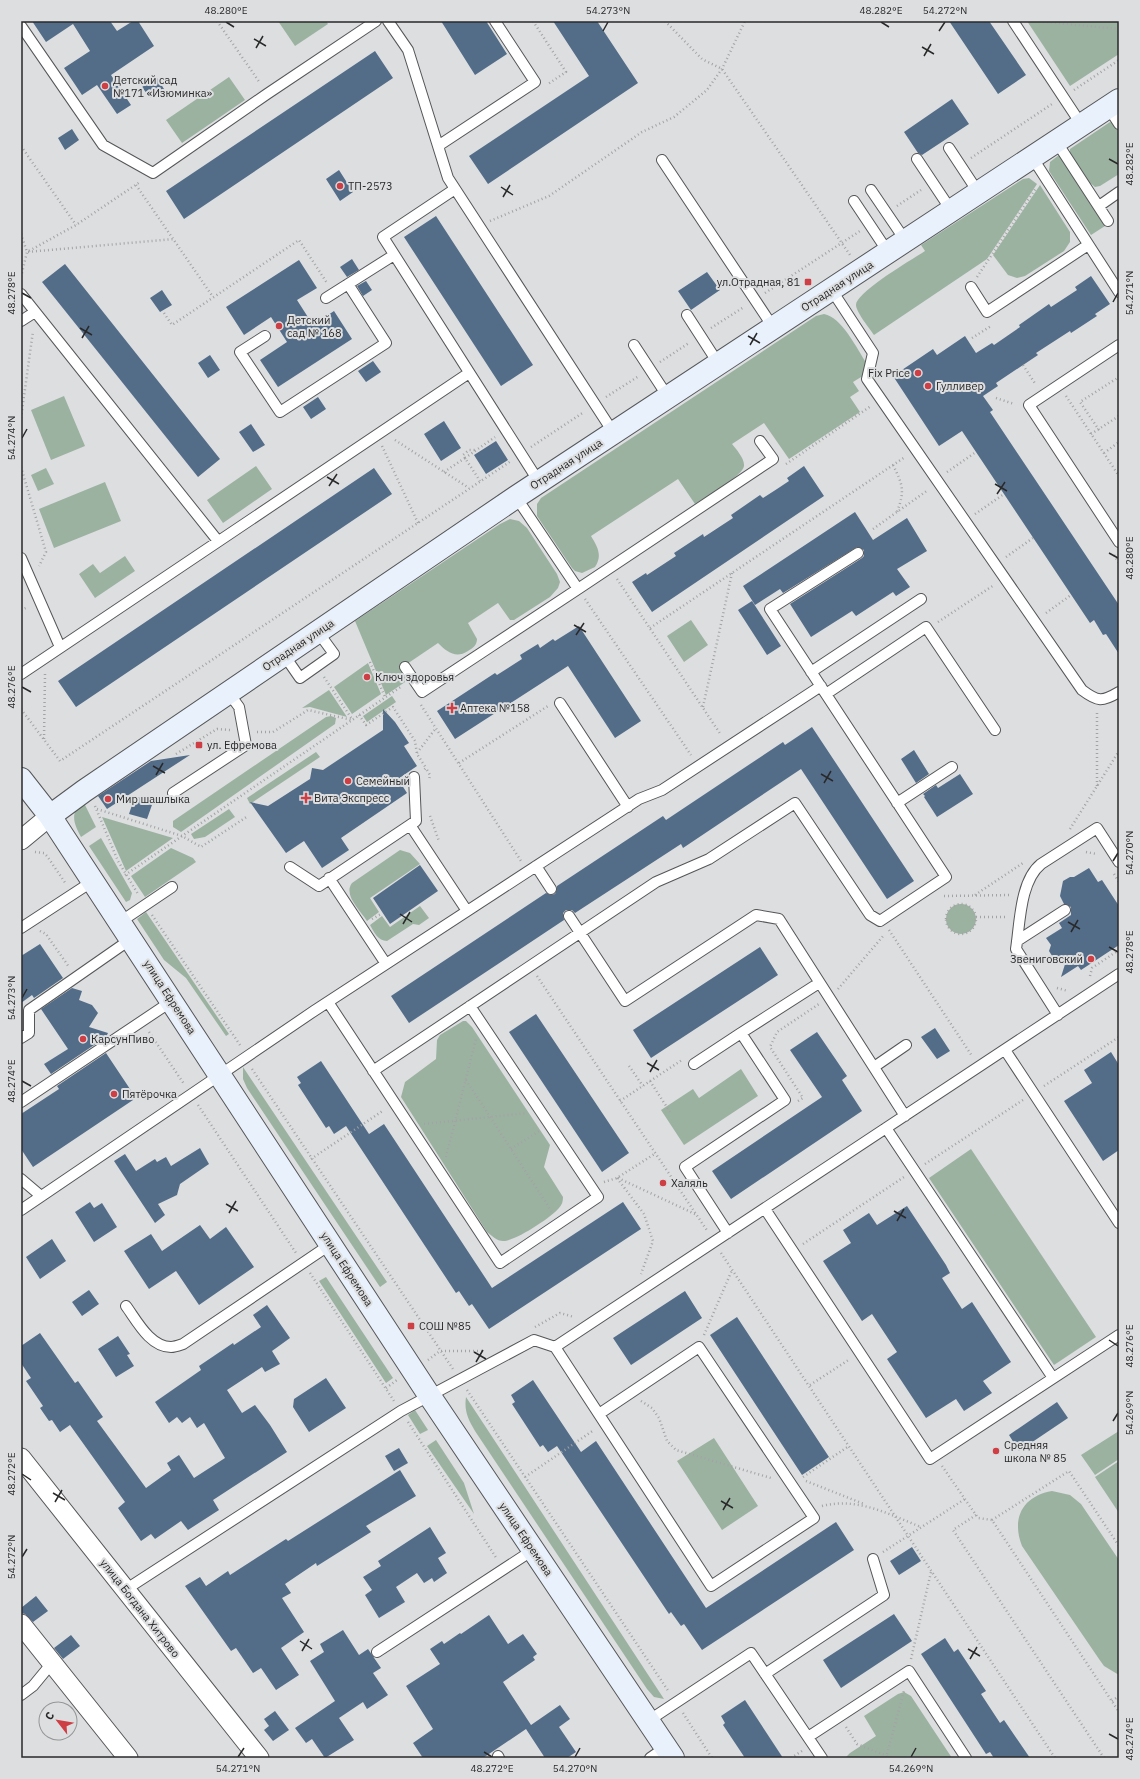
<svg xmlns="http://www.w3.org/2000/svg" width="1140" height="1779" font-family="'IBM Plex Sans',sans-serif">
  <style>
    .green { fill: #9cb2a1 }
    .building { fill: #536d89 }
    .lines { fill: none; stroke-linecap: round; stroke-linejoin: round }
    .lane-casing { stroke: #555658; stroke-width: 12 }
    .street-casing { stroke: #555658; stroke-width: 21 }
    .secondary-casing { stroke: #555658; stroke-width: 24 }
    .path { stroke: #a2a3a4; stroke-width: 2.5; stroke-dasharray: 1 3; stroke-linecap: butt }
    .lane { stroke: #fff; stroke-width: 10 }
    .street { stroke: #fff; stroke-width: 19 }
    .secondary { stroke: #e9f1fc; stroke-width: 22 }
    .ticks { fill: none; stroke: #29292a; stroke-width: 1.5 }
    .poi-dot { fill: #ce3e45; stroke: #dddee0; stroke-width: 1.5 }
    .labels { text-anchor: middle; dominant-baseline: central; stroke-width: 4; stroke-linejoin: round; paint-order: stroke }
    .poi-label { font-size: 11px; fill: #29292a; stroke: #dddee0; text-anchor: start }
    .street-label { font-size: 11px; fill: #29292a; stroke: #dddee0 }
    .neatline { fill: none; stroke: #29292a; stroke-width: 1.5 }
    .ticks-label { font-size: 10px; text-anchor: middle; fill: #29292a }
  </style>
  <rect width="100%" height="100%" fill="#dddee0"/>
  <path class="green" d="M278 21H326L328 24 295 46Z
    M1027 21H1119V54L1070 86Z
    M229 77 245 100 182 143 166 120Z
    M1110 122 1114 124 1119 131V174L1100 186 1095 187 1089 182 1070 153V149Z
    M1059 155 1105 226 1091 235 1049 171 1050 162Z
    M1029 178 1037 184 987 259 874 335C870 329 856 312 856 305 856 292 913 259 925 251L921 245 1023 179Z
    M1040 185 1070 232V242L1064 251 1025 276 1017 278 1008 275 993 255Z
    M824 314C842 317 857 349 867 364L866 374 853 382 859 391 850 397 860 412 789 459 764 423 732 444C736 449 745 459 744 466 743 476 704 498 695 504L678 479 591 536C597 546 603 555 595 567L582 573 575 571 572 568 537 516V504L541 498 816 316Z
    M64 396 85 446 51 460 31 410Z
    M256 466 272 489 223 523 207 500Z
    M46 468 54 484 38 491 31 475Z
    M105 482 121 521 54 548 39 509Z
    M510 519 519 521 527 528 557 574 560 582 558 588 550 597 514 620H510L498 603 468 623 477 639C477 645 473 648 468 651 456 659 447 652 438 643L404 666 411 678 386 695 355 621 500 524Z
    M125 556 135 571 95 598 79 574 93 564 100 573Z
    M691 620 708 645 684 662 667 636Z
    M368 663 381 694 352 714 334 687Z
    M329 690 347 717 310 707 302 708Z
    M392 696 396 702 367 722 363 716Z
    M331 716 336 718 335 724 181 832 173 827V821L326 717Z
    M316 752 320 757 250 804 247 798Z
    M83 801 96 827 81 837C73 822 70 813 83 801Z
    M229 809 235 817 205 837 194 839 191 834Z
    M102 817 173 838 126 871Z
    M101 838 132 893 130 900 126 902 89 846Z
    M171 848 193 858 196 862 145 897 131 876Z
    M400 850 410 853 420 864 370 898 379 912 367 921C360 910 343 895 352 883Z
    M946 919a15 15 0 1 1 30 0a15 15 0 1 1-30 0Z
    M420 906 429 918 419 925 413 924 387 941C378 941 374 932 370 925L382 916 390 927Z
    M146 912 229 1034 226 1036 186 978 164 960 137 919Z
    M463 1021H466L472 1027 550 1145 544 1167 563 1197C563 1201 562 1205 559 1208 552 1217 514 1242 503 1241 497 1241 492 1236 487 1232L401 1097 405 1082 436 1059 437 1040 440 1035Z
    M243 1067 387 1282 380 1287 247 1088 243 1079Z
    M741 1069 758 1096 684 1145 661 1110 693 1089 699 1098Z
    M971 1149 1096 1337 1054 1365 929 1178Z
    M326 1277 393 1378 386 1383 319 1281Z
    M466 1397 664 1699 654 1697 647 1689 475 1431C468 1419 464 1411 466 1397Z
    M415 1410 428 1430 420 1434 408 1415Z
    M1119 1431V1459L1095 1475 1081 1455Z
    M714 1438 758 1506 722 1530 677 1461Z
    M436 1440 464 1483 474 1514 427 1446Z
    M1119 1461V1513L1095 1477Z
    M1052 1491 1070 1495 1081 1504 1119 1560V1675L1104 1666 1099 1659 1022 1546C1011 1518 1023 1496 1052 1491Z
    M904 1692 911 1696 952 1758H845L850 1753 876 1736 864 1716 898 1694Z"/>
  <path class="building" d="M32 21H110L117 31 133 21H138L154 46 111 75 131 105 117 114 97 85 82 95 64 68 90 51 73 24 46 42Z
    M441 21H486L507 54 475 75Z
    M553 21H597L638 83 488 184 469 156 589 76Z
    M949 21H989L1026 75 998 94Z
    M375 51 393 78 184 219 166 191Z
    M157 78 164 89 150 98 142 87Z
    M952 99 969 124 922 155 918 153 904 132Z
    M72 129 79 140 65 150 58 138Z
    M339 170 353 192 340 201 326 179Z
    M436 216 533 365 501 386 404 237Z
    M352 259 359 270 347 277 340 267Z
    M299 260 317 288 297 300 313 325 334 311 352 339 278 387 260 360 287 342 271 317 244 335 226 307Z
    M65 264 220 459 198 477 42 282Z
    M707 272 720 290 691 310 678 291Z
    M1091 276 1110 304 1095 314 1097 316 1071 333 1070 331 1036 353 1038 355 996 383 998 386 983 396 993 410 990 412 1119 605V654L1106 634 1103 635 1094 620 1090 623 962 431 939 446 893 376 933 349 937 355 965 336 976 353 992 343 994 345 1020 327 1019 325 1049 304 1051 307 1077 290 1075 287Z
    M366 281 372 290 363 296 357 286Z
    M162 290 172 305 160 312 150 298Z
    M210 355 220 370 208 378 198 363Z
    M373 361 381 372 366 382 358 371Z
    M318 397 326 409 311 419 303 407Z
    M444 421 461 448 441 461 424 434Z
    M251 424 265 445 253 452 239 432Z
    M496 441 508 460 486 474 474 455Z
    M804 466 824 496 652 612 632 582 646 573 647 575 676 556 674 553 703 534 704 537 733 518 731 515 760 495 763 498 777 489 789 481 787 478Z
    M374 468 392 494 76 707 58 681Z
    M855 512 873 540 907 518 927 551 897 569 910 587 896 596 893 592 856 616 852 611 811 637 790 604 862 558 864 556V550L857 547 783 593 780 589 755 605 743 586Z
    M752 601 781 646 767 655 738 610Z
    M579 626 641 721 615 738 568 666 455 739 437 711 495 673 497 675 522 659 520 655 538 644 540 648 553 639 555 641Z
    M383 709 395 722 409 743 404 746 417 766 398 779 407 793 341 838 349 850 322 868 304 841 286 853 250 802 268 806 310 779 312 768 323 770 383 730Z
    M812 727 914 881 887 899 801 769 683 848 681 844 575 913 572 910H566L563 913 564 920 409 1023 391 996 546 893 551 895 555 894 557 889V886L663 816 666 820 783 742 785 745Z
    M914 750 929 774 916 783 901 759Z
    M190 755 107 809 98 796 151 761Z
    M960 774 973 794 937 817 924 797 925 796 923 794 936 785 938 788Z
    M135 796 153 802 147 819 129 814Z
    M420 865 438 891 390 924 373 898Z
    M1089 868 1098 882 1102 880 1119 906V945L1081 970 1078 966 1061 977 1066 961 1054 959 1049 951 1051 945 1046 938 1062 928 1059 923 1071 915V907L1064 904 1060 896 1063 881 1070 877H1074Z
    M40 944 63 978 34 998 32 995 21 1003V956Z
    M760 947 778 975 651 1058 633 1030Z
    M72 988 82 991 79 1000 92 1005 98 1013 89 1027 108 1033 106 1037 51 1074 44 1064 68 1049 41 1009Z
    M536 1014 629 1153 602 1172 509 1032Z
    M935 1028 950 1051 937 1059 921 1037Z
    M817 1032 847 1076 842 1080 862 1111 731 1199 712 1171 822 1097 790 1050Z
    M1111 1052 1119 1065V1150L1103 1161 1064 1101 1092 1083 1084 1070Z
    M106 1053 136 1098 33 1167 21 1149V1114L59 1089 57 1086Z
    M321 1061 369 1134 384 1124 492 1288 623 1202 641 1229 489 1329 472 1304 469 1306 459 1291 456 1293 346 1126 334 1134 329 1126 326 1128 298 1085 301 1083 297 1077Z
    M200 1148 209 1164 180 1184 177 1195 158 1204 165 1215 155 1223 114 1161 125 1154 136 1171 155 1159 157 1162 166 1157 171 1166Z
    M90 1202 94 1208 102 1203 117 1227 94 1242 75 1212Z
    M907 1206 946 1265 950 1273 942 1278 962 1309 972 1302 1011 1362 983 1381 992 1393 964 1411 956 1399 926 1418 887 1359 897 1352 872 1314 862 1321 823 1261 851 1243 843 1230 869 1213 877 1225Z
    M200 1225 210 1239 226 1227 254 1267 199 1305 176 1271 149 1289 124 1251 151 1234 162 1251Z
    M52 1239 66 1261 40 1279 26 1257Z
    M89 1290 99 1304 82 1316 72 1302Z
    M685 1291 702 1318 631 1365 613 1338Z
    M267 1305 290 1338 272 1351 280 1364 265 1372 262 1367 227 1390 242 1413 255 1405 270 1425 287 1452 213 1500 219 1510 188 1530 181 1521 155 1539 151 1534 141 1541 118 1508 125 1502 70 1425 60 1432 52 1420 49 1421 40 1408 43 1406 26 1381 31 1378 21 1363V1346L40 1333 75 1383 78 1381 103 1417 97 1421 146 1488 171 1470 167 1463 179 1455 194 1478 225 1458 204 1423 197 1428 190 1417 182 1423 177 1417 169 1423 155 1402 201 1370 199 1366 233 1343 234 1345 261 1327 253 1315Z
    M737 1317 829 1457 802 1475 710 1335Z
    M118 1336 130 1354 127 1355 134 1366 116 1377 98 1349Z
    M326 1378 346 1408 309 1432 293 1407 294 1399Z
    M533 1380 581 1452 596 1441 706 1608 836 1522 854 1550 702 1650 684 1624 681 1626 671 1612 669 1614 557 1446 548 1452 543 1445 540 1447 512 1404 515 1402 511 1395Z
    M1057 1402 1068 1418 1019 1451 1009 1435Z
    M399 1448 408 1463 394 1471 385 1456Z
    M400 1470 416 1496 366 1526 371 1532 317 1566 316 1563 285 1584 291 1593 282 1598 304 1632 281 1648 299 1675 276 1690 261 1668 253 1673 236 1648 231 1651 185 1586 200 1577 206 1586 228 1571 230 1575 286 1539 288 1541Z
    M430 1527 446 1553 438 1558 447 1573 434 1582 432 1578 424 1583 417 1573 396 1587 405 1602 379 1618 365 1595 372 1590 363 1577 381 1566 378 1561Z
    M912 1547 921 1561 899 1575 890 1561Z
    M36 1596 48 1611 33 1622 25 1614 21 1613V1608Z
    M894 1614 912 1641 841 1688 823 1660Z
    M489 1615 508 1644 523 1634 537 1654 533 1657 535 1660 503 1682 531 1725 560 1705 570 1719 559 1727 576 1752 567 1758H545L526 1729 483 1758H423L413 1743 433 1729 406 1686 440 1664 430 1649 442 1641 444 1644 460 1633 461 1634Z
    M343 1630 359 1655 368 1649 381 1668 373 1673 388 1695 367 1709 363 1702 339 1718 354 1740 325 1758 312 1739 306 1743 295 1728 335 1701 310 1661 324 1652 320 1644Z
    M71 1635 80 1646 63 1659 54 1648Z
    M945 1638 954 1652 958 1649 986 1691 981 1694 1000 1723 1004 1720 1030 1758H994L990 1752 986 1754 921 1654Z
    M745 1700 783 1758H745L723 1725 725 1723 721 1716Z
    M275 1711 289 1730 273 1741 264 1730 269 1726 264 1719Z"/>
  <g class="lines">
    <defs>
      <path id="lane" d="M388 21 408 50 448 178 613 432
        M1013 21 1081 124
        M21 26 103 145 153 173 267 94 376 21
        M1108 107 1119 124
        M1056 141 1108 221
        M438 146 535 82 495 21
        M949 148 978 192
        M1032 157 1119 292
        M917 159 951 210
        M662 160 773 327
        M455 189 383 237 539 482
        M871 190 905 240
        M854 201 888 252
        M1099 206 1119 192
        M971 287 987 312 1088 245
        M831 289 873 353 867 379 1082 690C1098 702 1102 702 1119 692
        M21 294 218 541
        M326 298 394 255
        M687 315 718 363
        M21 321 35 312
        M265 336 240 352 280 412 386 343 348 284
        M634 345 668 397
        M1119 345 1029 405 1119 542
        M21 558 60 647
        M578 589 773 459 760 441
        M284 655 300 678 334 654 318 632
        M405 667 422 692 578 589 516 497
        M811 672 921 599
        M21 674 469 373
        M826 694 926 627 995 730
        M560 703 628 807
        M173 793 246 745 239 707 228 692
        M897 803 952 767
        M410 825 467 911
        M536 866 551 889
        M290 867 319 886 410 825 416 821 414 777
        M329 878 386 964
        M569 916 625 1001 756 915 779 919 905 1116
        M120 922 172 887
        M21 928 93 881
        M1017 941 1065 910
        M328 1002 500 1263 598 1197 470 1006
        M1058 1015 1016 949C1020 923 1020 881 1041 864L1097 828 1119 862
        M21 1038 29 1033V1010L131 939
        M1005 1050 1119 1223
        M694 1064 741 1033
        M874 1067 906 1045
        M373 1071 656 882 709 859 795 803 870 915 880 921 946 877 770 609 858 553
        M21 1102 172 1001
        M886 1128 1053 1378
        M21 1179 41 1196
        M765 1209 930 1459 1119 1335
        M21 1210 314 1011 639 799 662 790 821 686
        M728 1233 685 1167 785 1100 741 1033 819 983
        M126 1306C137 1321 150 1347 171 1347 175 1347 180 1345 183 1344L331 1244
        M555 1347 1119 974
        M125 1590 401 1411 534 1340 555 1347 711 1586 814 1518 699 1347 599 1414
        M377 1652 533 1550
        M765 1674 884 1595 873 1559
        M21 1695 33 1686 52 1663
        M648 1721 751 1653 822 1758
        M808 1737 909 1671 966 1758
        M498 1756 499 1758
        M650 1758 666 1747"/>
      <path id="street" d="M21 840 50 816
        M21 1458 259 1758
        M21 1624 128 1758"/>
      <path id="secondary" d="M21 779 50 816 429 1395 673 1758
        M50 816 84 791 516 497 1119 100"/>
    </defs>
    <use href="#lane" class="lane-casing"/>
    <use href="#street" class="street-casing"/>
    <use href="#secondary" class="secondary-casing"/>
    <path class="path" d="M217 21 260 83
      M533 21 566 72 548 84
      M665 21 702 59 722 69 850 255
      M1035 21 1119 29
      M1074 90 1119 60
      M21 146 76 225
      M971 158 1052 104
      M136 185 213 297
      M897 206 921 190
      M490 221 549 196 642 132 674 117 707 90 722 69 745 21
      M21 234 27 252 174 239
      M21 277 27 252 76 225 140 182
      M977 277 1036 188
      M765 293 860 231
      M164 313 172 325 299 240 327 283
      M711 328 744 307
      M972 338 991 326
      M660 362 689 343
      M1023 365 1036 385
      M1066 396 1119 476
      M606 397 639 376
      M996 398 1014 404
      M21 418 33 331
      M1099 430 1080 402 1119 377
      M1091 434 1119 416
      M395 440 469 488
      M382 446 418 523
      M531 447 584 412
      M1104 453 1119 442
      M465 458 495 437
      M465 458 463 455 469 450H475
      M786 464 871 406
      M893 465C903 485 905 491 897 512
      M21 467 46 552 39 566
      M444 472 465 458 480 481
      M947 472 976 452
      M975 514 1004 494
      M873 529 928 490
      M1114 555 1119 563
      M1006 557 1033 538
      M617 579 721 735
      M585 599 691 755
      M21 610 28 607
      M1046 613 1071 595
      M938 622 994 585
      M650 628 905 457
      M370 662 385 697
      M324 677 352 719
      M421 705 521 861
      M703 707 732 573
      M21 709 60 761 511 461
      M359 715 366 725 393 707 415 741 417 754 426 768 424 770
      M257 732H273L308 710 352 720
      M44 739 45 674
      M417 753 436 728
      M176 754 217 729 230 730
      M459 763 548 706
      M427 770 430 775 429 780
      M1097 786V712
      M95 806 118 861 138 894
      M97 809 182 836 201 847 248 816
      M430 816 439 841
      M1070 829 1119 751
      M35 852 44 853 47 856 66 884
      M1086 852 1097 854
      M1114 874 1119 882
      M125 875 402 686
      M975 895 1023 863
      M944 896 1011 895
      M946 919a15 15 0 1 1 30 0a15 15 0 1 1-30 0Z
      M152 915 240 1045
      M976 917H1006
      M372 919 381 914
      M889 930 972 1056
      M40 931 46 934 69 967
      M537 976 708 1232
      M1090 976 1092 968 1116 952 1119 954
      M1057 988 1068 991
      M838 989 884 935
      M149 1032 184 1084
      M629 1066 643 1086
      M252 1069 453 1369
      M466 1080 552 1212
      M650 1081 670 1112
      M1044 1086 1119 1037
      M620 1101 682 1060
      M798 1101 803 1098 770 1047 777 1032 819 1004
      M198 1105 296 1253
      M424 1124 527 1113
      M511 1149 539 1131
      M446 1157 476 1039
      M311 1159 384 1110
      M925 1164 1023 1100
      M617 1178 644 1214 653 1241 641 1274
      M618 1178 695 1214
      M604 1182 617 1178 656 1153
      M803 1244 904 1177
      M721 1253 1055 1758
      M310 1273 394 1401
      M535 1327 560 1313 574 1317
      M704 1335 732 1270
      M428 1360 440 1351H482
      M810 1385 850 1359
      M386 1388 397 1380
      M467 1390 669 1692
      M641 1401 652 1408 659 1418 667 1441 676 1450 771 1478
      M408 1422 497 1559
      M942 1466 978 1518 992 1520 1119 1712
      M525 1477 594 1430
      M803 1477 849 1446
      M806 1481 864 1504
      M822 1506C858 1497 888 1514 921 1527
      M976 1515 953 1530 1104 1758
      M992 1520 1069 1471 1119 1546
      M883 1552 965 1499
      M911 1659 931 1572
      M1112 1701 1119 1696
      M683 1713 712 1758
      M846 1727 857 1744 892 1758
      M791 1758 802 1751
      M886 1758 904 1691"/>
    <use href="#lane" class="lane"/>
    <use href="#street" class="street"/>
    <use href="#secondary" class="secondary"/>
  </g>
  <path class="ticks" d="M226 22 234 27M881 22 889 27M603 31 608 22M939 31 945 22M254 39 266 46M922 47 934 54M256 48 263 36M924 56 931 44M1109 159 1118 164M501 187 513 195M503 197 510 185M22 293 31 298M1113 302 1118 293M80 328 92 335M748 336 760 343M82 338 89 326M750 345 757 333M22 438 27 429M327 477 339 484M995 484 1007 491M329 486 337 474M997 494 1005 482M1109 553 1118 558M574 625 586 632M576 635 584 623M22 687 31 692M153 766 165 773M821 774 833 781M156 775 163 763M824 783 831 771M1113 861 1118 853M400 914 412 922M1068 922 1080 929M403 924 410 912M1071 932 1078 920M1109 947 1118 952M22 998 27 989M647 1063 659 1070M650 1072 657 1060M22 1081 31 1086M226 1204 238 1211M894 1211 906 1218M229 1213 236 1201M897 1221 904 1209M1109 1340 1118 1346M474 1352 486 1359M476 1362 483 1350M1113 1421 1118 1413M22 1474 31 1480M53 1493 65 1500M721 1501 733 1508M55 1502 62 1490M723 1510 730 1498M22 1557 27 1549M300 1641 312 1649M968 1649 980 1656M302 1651 309 1639M970 1659 977 1647M1109 1734 1118 1739M484 1752 492 1757M238 1757 244 1748M575 1757 580 1748M911 1757 916 1748"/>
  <g class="poi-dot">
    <circle cx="105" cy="86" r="4"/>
    <circle cx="340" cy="186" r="4"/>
    <rect x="804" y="278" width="8" height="8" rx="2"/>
    <circle cx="279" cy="326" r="4"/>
    <circle cx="918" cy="373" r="4"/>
    <circle cx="928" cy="386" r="4"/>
    <circle cx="367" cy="677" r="4"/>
    <path d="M450 702h4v4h4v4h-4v4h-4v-4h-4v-4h4z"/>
    <rect x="195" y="741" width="8" height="8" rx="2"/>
    <circle cx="348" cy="781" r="4"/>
    <path d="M304 792h4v4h4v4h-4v4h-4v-4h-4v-4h4z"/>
    <circle cx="108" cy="799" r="4"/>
    <circle cx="1091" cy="959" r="4"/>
    <circle cx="83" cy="1039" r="4"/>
    <circle cx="114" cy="1094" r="4"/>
    <circle cx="663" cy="1183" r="4"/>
    <rect x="407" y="1322" width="8" height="8" rx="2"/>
    <circle cx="996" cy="1451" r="4"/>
  </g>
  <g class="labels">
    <g class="poi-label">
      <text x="113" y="80">Детский сад<tspan x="113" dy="13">№171 «Изюминка»</tspan></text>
      <text x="348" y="186">ТП-2573</text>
      <text x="800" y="282" text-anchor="end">ул.Отрадная, 81</text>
      <text x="287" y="320">Детский<tspan x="287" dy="13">сад № 168</tspan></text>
      <text x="910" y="373" text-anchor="end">Fix Price</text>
      <text x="936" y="386">Гулливер</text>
      <text x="375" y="677">Ключ здоровья</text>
      <text x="460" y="708">Аптека №158</text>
      <text x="207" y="745">ул. Ефремова</text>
      <text x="356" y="781">Семейный</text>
      <text x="314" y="798">Вита Экспресс</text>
      <text x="116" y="799">Мир шашлыка</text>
      <text x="1083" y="959" text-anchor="end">Звениговский</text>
      <text x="91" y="1039">КарсунПиво</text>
      <text x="122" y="1094">Пятёрочка</text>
      <text x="671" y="1183">Халяль</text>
      <text x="419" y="1326">СОШ №85</text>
      <text x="1004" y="1445">Средняя<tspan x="1004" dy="13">школа № 85</tspan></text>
    </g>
    <g class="street-label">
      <text transform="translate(837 286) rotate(-33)">Отрадная улица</text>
      <text transform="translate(566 464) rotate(-33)">Отрадная улица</text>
      <text transform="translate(298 645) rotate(-34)">Отрадная улица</text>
      <text transform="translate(170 997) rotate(57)">улица Ефремова</text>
      <text transform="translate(347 1269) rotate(57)">улица Ефремова</text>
      <text transform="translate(526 1539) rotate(56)">улица Ефремова</text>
      <text transform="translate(140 1608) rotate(52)">улица Богдана Хитрово</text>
    </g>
  </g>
  <rect width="1140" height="1779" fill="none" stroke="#dddee0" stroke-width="44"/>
  <g transform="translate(58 1721) rotate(301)"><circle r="19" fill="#dddee0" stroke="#959697"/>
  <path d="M0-3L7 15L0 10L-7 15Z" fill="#ce3e45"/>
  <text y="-6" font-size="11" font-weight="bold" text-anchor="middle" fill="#29292a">С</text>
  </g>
  <rect x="22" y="22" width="1096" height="1735" class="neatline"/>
  <g class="ticks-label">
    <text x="226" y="14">48.280°E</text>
    <text x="608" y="14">54.273°N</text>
    <text x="881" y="14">48.282°E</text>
    <text x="945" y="14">54.272°N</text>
    <text transform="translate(1129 164) rotate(-90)" y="4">48.282°E</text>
    <text transform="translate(1129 293) rotate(-90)" y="4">54.271°N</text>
    <text transform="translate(11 293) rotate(-90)" y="4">48.278°E</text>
    <text transform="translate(11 438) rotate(-90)" y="4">54.274°N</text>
    <text transform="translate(1129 558) rotate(-90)" y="4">48.280°E</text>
    <text transform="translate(11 687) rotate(-90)" y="4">48.276°E</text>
    <text transform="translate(1129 853) rotate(-90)" y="4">54.270°N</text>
    <text transform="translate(1129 952) rotate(-90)" y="4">48.278°E</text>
    <text transform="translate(11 998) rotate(-90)" y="4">54.273°N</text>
    <text transform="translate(11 1081) rotate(-90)" y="4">48.274°E</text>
    <text transform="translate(1129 1346) rotate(-90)" y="4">48.276°E</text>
    <text transform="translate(1129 1413) rotate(-90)" y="4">54.269°N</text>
    <text transform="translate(11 1474) rotate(-90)" y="4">48.272°E</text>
    <text transform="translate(11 1557) rotate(-90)" y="4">54.272°N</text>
    <text transform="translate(1129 1739) rotate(-90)" y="4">48.274°E</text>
    <text x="238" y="1772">54.271°N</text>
    <text x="492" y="1772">48.272°E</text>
    <text x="575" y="1772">54.270°N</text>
    <text x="911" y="1772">54.269°N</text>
  </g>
</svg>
